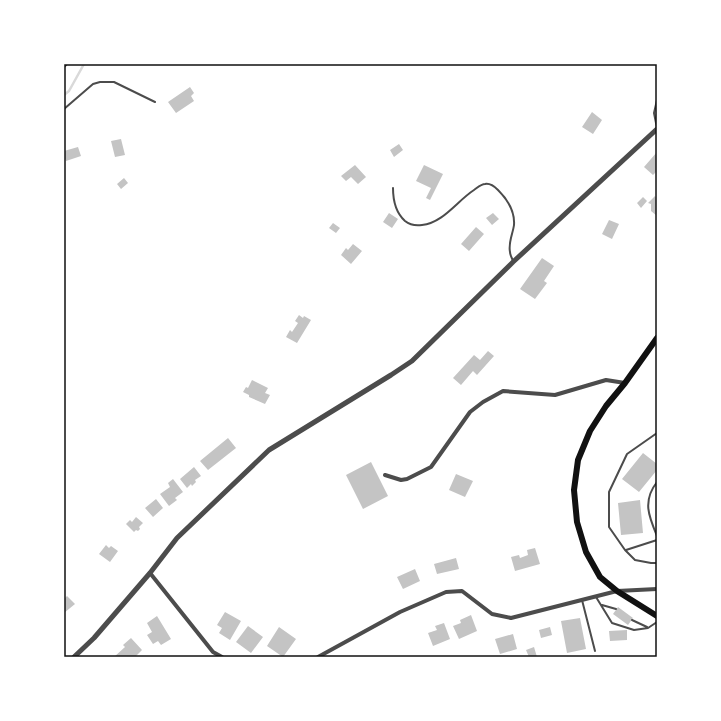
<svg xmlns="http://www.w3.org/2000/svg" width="721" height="721" font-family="Arial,sans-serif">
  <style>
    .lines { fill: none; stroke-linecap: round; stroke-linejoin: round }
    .stream { stroke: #d9d9d9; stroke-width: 2.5 }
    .building { fill: #c4c4c4 }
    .service { stroke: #4c4c4c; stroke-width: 2 }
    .minor { stroke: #4c4c4c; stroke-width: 4 }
    .tertiary { stroke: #4c4c4c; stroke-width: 5 }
    .secondary { stroke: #111; stroke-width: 6 }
    .neatline { fill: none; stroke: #111; stroke-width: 1.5 }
  </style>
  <rect width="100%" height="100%" fill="#fff"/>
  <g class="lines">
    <path class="stream" d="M64 95 69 91 84 64"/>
  </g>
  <path class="building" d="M190 87 194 93 191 96 194 101 176 113 168 102Z
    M592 112 602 120 593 134 582 127Z
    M121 139 125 155 115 157 111 141Z
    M399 144 403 150 394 157 390 150Z
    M78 147 81 156 66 161 64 156V151Z
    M657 152V171L653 175 644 167Z
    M355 165 366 177 358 184 351 177 346 181 341 176Z
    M424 165 443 174 430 200 426 198 431 188 416 181Z
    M124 178 128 183 121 189 117 184Z
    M655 196 657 199V216L651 211V204L648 203Z
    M643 197 647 201 641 208 637 203Z
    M389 213 398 219 392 228 383 222Z
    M493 213 499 219 492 225 486 218Z
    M609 220 619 224 612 239 602 234Z
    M333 223 340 228 336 233 329 228Z
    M476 227 484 234 469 251 461 244Z
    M353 244 362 251 351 264 341 255 346 248 348 250Z
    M542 258 554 266 544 281 547 283 535 299 520 289Z
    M299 315 303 318 304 316 311 320 297 343 286 337 290 330 292 332 298 323 295 321Z
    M488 351 494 356 477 375 473 371 461 385 453 378 474 355 480 360Z
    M252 380 268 388 265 393 270 395 265 404 249 397V395L243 392 246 387 248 388Z
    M228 438 236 448 208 470 200 461Z
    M643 453 657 464V470L639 492 622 479Z
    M371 462 388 496 363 509 346 475Z
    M194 467 201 476 195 480 196 482 192 486 191 484 187 488 180 479Z
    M456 474 473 481 465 497 449 490Z
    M173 479 183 492 175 498 177 500 169 506 160 494 170 487 168 483Z
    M156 499 163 508 153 517 145 508Z
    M640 500 643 533 621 535 618 503Z
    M136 517 143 523 139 527 140 529 138 531 136 530 134 532 126 524 130 520 132 522Z
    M106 545 109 548 111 546 118 551 110 562 99 554Z
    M535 548 540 564 515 571 511 557 519 555 520 558 528 555 527 550Z
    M456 558 459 569 437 574 434 564Z
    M415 569 420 581 403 589 397 577Z
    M67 596 75 604 64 613V599Z
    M618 607 633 618 628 625 613 614Z
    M225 612 241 621 230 640 219 633 222 628 217 625Z
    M471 615 477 631 459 639 453 626 461 623 460 620Z
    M157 616 171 639 161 645 158 641 153 644 147 635 152 632 147 623Z
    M580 618 586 649 567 653 561 621Z
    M444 623 450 639 433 646 428 633 437 630 435 626Z
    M248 626 263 637 251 653 236 642Z
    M279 627 296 639 283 657 267 646Z
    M550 627 552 635 541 638 539 630Z
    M627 630V640L610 641 609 631Z
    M513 634 517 649 500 654 495 639Z
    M131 638 142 650 135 657H114L125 647 123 645Z
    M534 647 537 657H529L526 650Z"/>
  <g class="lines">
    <path class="service" d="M64 109 93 84 100 82H114L155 102
      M657 128 654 113 657 100
      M393 188C393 200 395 212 405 221 410 225 415 226 422 225 443 223 457 201 474 190 477 188 481 184 485 184 490 183 494 186 498 190 507 199 515 211 514 225 513 233 508 243 510 252 510 255 512 258 513 261
      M657 433 627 454 609 492V527L625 550 635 560 651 563H657
      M657 482C642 501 649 517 657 536
      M626 550 657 540
      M596 597 612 623 634 630 648 628 657 622
      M582 600 595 651
      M602 605 616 609
      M632 620 647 627"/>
    <path class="minor" d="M385 475 401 480 407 479 431 467 470 412 483 402 503 391 555 395 606 380 625 383
      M150 573 213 652 222 657
      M318 657 400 612 446 592 462 591 492 614 511 618 617 591 657 589"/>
    <path class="tertiary" d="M64 65 65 64
      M74 657 94 638 150 573 177 538 269 450 391 375 412 361 513 262 657 129"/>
    <path class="secondary" d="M657 338 625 383 606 406 590 431 578 460 574 490 577 522 586 552 600 577 617 591 657 616"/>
  </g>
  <rect width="721" height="721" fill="none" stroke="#ffffff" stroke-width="130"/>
  <rect x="65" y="65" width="591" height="591" class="neatline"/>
</svg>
